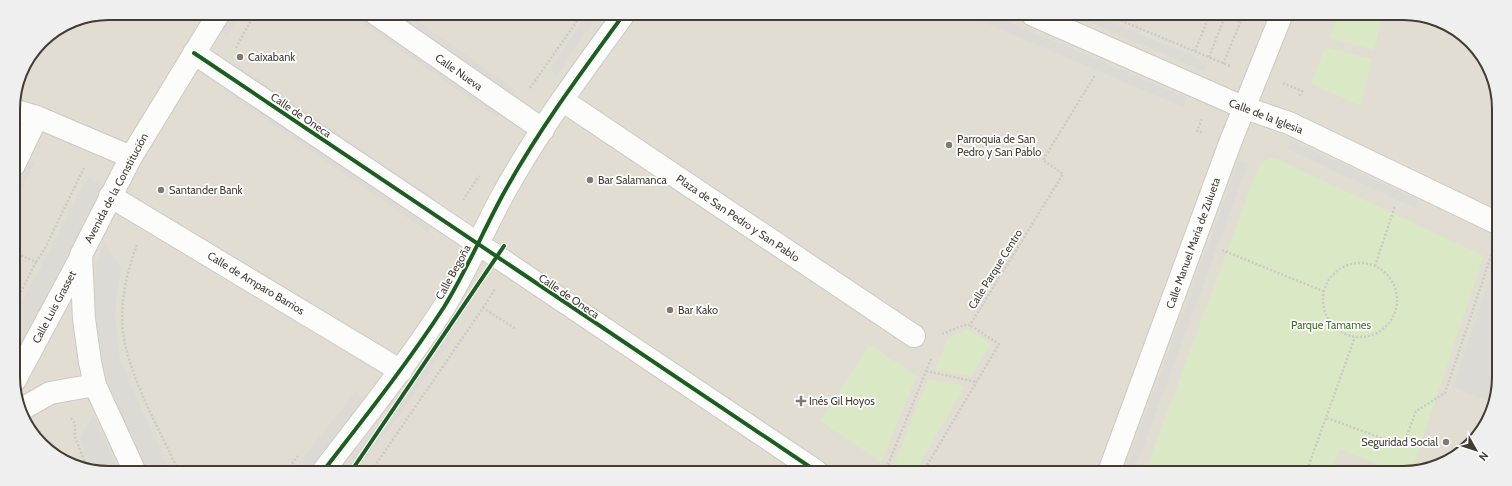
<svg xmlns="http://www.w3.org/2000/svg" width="1512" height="486" font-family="Cabin,sans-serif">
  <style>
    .residential { fill: #e1ddd3 }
    .green { fill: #dae8c6 }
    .parking { fill: #dddad6 }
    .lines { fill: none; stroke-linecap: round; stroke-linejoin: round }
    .minor-casing { stroke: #ccc9c3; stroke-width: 24 }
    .path { stroke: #cccac5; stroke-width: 2.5; stroke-dasharray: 2 2; stroke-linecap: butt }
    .minor { stroke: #fcfcfb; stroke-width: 22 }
    .cycleway-casing { stroke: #fff; stroke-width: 6 }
    .cycleway { stroke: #1b5e20; stroke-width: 4 }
    .poi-dot { fill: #7e7972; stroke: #fff; stroke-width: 1.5 }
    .labels { text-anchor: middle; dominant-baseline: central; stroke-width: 3.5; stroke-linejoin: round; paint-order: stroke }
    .poi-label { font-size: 11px; fill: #423c33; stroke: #fff; text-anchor: start }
    .street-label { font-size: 11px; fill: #423c33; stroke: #fff }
    .park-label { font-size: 11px; fill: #437129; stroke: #fff }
    .rim { fill: none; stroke: #423c33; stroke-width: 2 }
  </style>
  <rect width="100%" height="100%" fill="#eeebe6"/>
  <path class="residential" d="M109 13 1428 16 1475 46 1497 91 1496 402 1483 430 1462 453 1409 473 84 470 37 440 15 395 13 103 20 72 41 41 73 20Z"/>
  <path class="green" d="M1338 16H1382L1374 50 1329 38Z
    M1325 47 1372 59 1361 106 1311 84Z
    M1270 158 1277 159 1484 256 1411 472 1402 473 1339 449 1331 473 1145 472 1259 165Z
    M968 329 991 344 971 376 935 370 948 338Z
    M870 345 917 376 881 462 820 421Z
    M928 379 965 386 915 472H894L892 470Z"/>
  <path class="parking" d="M231 13H241L227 36 219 31Z
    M350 14H363L502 112 497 118Z
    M390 14H407L516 90 510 98Z
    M587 14H599L555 78 551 68Z
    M967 15H992L1187 98 1183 107Z
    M1071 15 1096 16 1208 62 1204 71Z
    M235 63 440 202 436 208 230 69Z
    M228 84 432 225 428 232 223 90Z
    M1291 141 1419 200 1415 208 1287 149Z
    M25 159 34 163 14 205V184Z
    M1239 161 1248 164 1134 472H1124Z
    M88 177 106 187 15 360 14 317Z
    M104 243 121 268 117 291 115 312 117 337 120 360 169 470H142L102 365 97 339 93 289 97 263Z
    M1496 261V388L1491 401 1453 388Z
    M446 329 451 340 404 410 355 470H342L396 404Z
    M356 391 363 403 311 470H293Z
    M94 415 118 470H92L79 437Z"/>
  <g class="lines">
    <defs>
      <path id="minor" d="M376 14 543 130
        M1033 15 1245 108 1289 123 1497 223
        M194 53 816 471
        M562 100 914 336
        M13 110 37 117 131 157
        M14 165 37 117
        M110 196 401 371
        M15 380 81 257
        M22 409 50 393 95 385
        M134 470 95 385 90 362 84 319 81 255 131 157 219 13
        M324 470C365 417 407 364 444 307 465 273 481 236 500 200 535 135 580 74 624 14
        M1109 472 1230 143 1281 16"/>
    </defs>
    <use href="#minor" class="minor-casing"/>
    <path class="path" d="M1110 16 1230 66
      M1226 16 1240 22
      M236 48 255 13
      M1195 51 1209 16
      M1209 57 1225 16
      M1223 64 1243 16
      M1283 83 1302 91 1299 97
      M530 88 582 14
      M1202 119 1197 131 1204 133
      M463 200 479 176
      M137 245C125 276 118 312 125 344 134 385 160 431 178 470
      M1222 250 1323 291
      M14 252 36 262 14 305
      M36 262 44 250 84 168
      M1323 300a37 37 0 1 1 74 0a37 37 0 1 1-74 0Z
      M1375 266 1395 206
      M483 308 495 289
      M942 334 964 325H970L1063 174 1043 160 1095 75
      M926 371 976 382
      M71 418 75 424V437L88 470
      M1327 418 1403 446 1416 411 1445 393 1493 250
      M37 439 40 431
      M287 470 298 456
      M372 470 483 308 516 329
      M885 472 931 359
      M923 472 999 344 970 325
      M1306 473 1355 337"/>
    <use href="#minor" class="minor"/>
    <defs>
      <path id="cycleway" d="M194 53 816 471
        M324 470C365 417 407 364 444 307 465 273 481 236 500 200 535 135 580 74 624 14
        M352 470 504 246"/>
    </defs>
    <use href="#cycleway" class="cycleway-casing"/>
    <use href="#cycleway" class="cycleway"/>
  </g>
  <g class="poi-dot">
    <circle cx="240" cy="57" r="4"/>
    <circle cx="949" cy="145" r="4"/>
    <circle cx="590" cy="180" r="4"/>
    <circle cx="161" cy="190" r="4"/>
    <circle cx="670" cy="310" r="4"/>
    <path d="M799 395h4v4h4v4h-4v4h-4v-4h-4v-4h4z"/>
    <circle cx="1446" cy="442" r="4"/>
  </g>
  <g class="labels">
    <g class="poi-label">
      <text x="248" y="57">Caixabank</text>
      <text x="957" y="139">Parroquia de San<tspan x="957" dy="13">Pedro y San Pablo</tspan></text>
      <text x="598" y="180">Bar Salamanca</text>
      <text x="169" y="190">Santander Bank</text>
      <text x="678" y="310">Bar Kako</text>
      <text x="809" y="401">Inés Gil Hoyos</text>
      <text x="1438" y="442" text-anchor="end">Seguridad Social</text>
    </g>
    <g class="street-label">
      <text transform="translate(459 72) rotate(35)">Calle Nueva</text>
      <text transform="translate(301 115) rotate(34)">Calle de Oneca</text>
      <text transform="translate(1266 116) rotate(21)">Calle de la Iglesia</text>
      <text transform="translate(116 188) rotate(-62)">Avenida de la Constitución</text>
      <text transform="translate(738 218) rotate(34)">Plaza de San Pedro y San Pablo</text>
      <text transform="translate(1193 243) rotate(-70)">Calle Manuel María de Zulueta</text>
      <text transform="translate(995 269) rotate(-58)">Calle Parque Centro</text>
      <text transform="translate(453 272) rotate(-61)">Calle Begoña</text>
      <text transform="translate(256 283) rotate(31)">Calle de Amparo Barrios</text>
      <text transform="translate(569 296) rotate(34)">Calle de Oneca</text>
      <text transform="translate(54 307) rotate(-62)">Calle Luis Grasset</text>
    </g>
    <g class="park-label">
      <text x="1331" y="325">Parque Tamames</text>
    </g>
  </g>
  <path d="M0 0H1512V486H0ZM109 20H1403A89 89 0 0 1 1492 109V377A89 89 0 0 1 1403 466H109A89 89 0 0 1 20 377V109A89 89 0 0 1 109 20Z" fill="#f0efef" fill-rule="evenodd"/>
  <path class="rim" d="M109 20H1403A89 89 0 0 1 1492 109V377A89 89 0 0 1 1403 466H109A89 89 0 0 1 20 377V109A89 89 0 0 1 109 20Z"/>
  <g transform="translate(1476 450) rotate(129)" stroke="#ffffff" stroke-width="3" paint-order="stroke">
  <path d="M0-3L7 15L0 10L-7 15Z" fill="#423c33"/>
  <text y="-6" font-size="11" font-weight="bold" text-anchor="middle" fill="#423c33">N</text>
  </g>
</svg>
